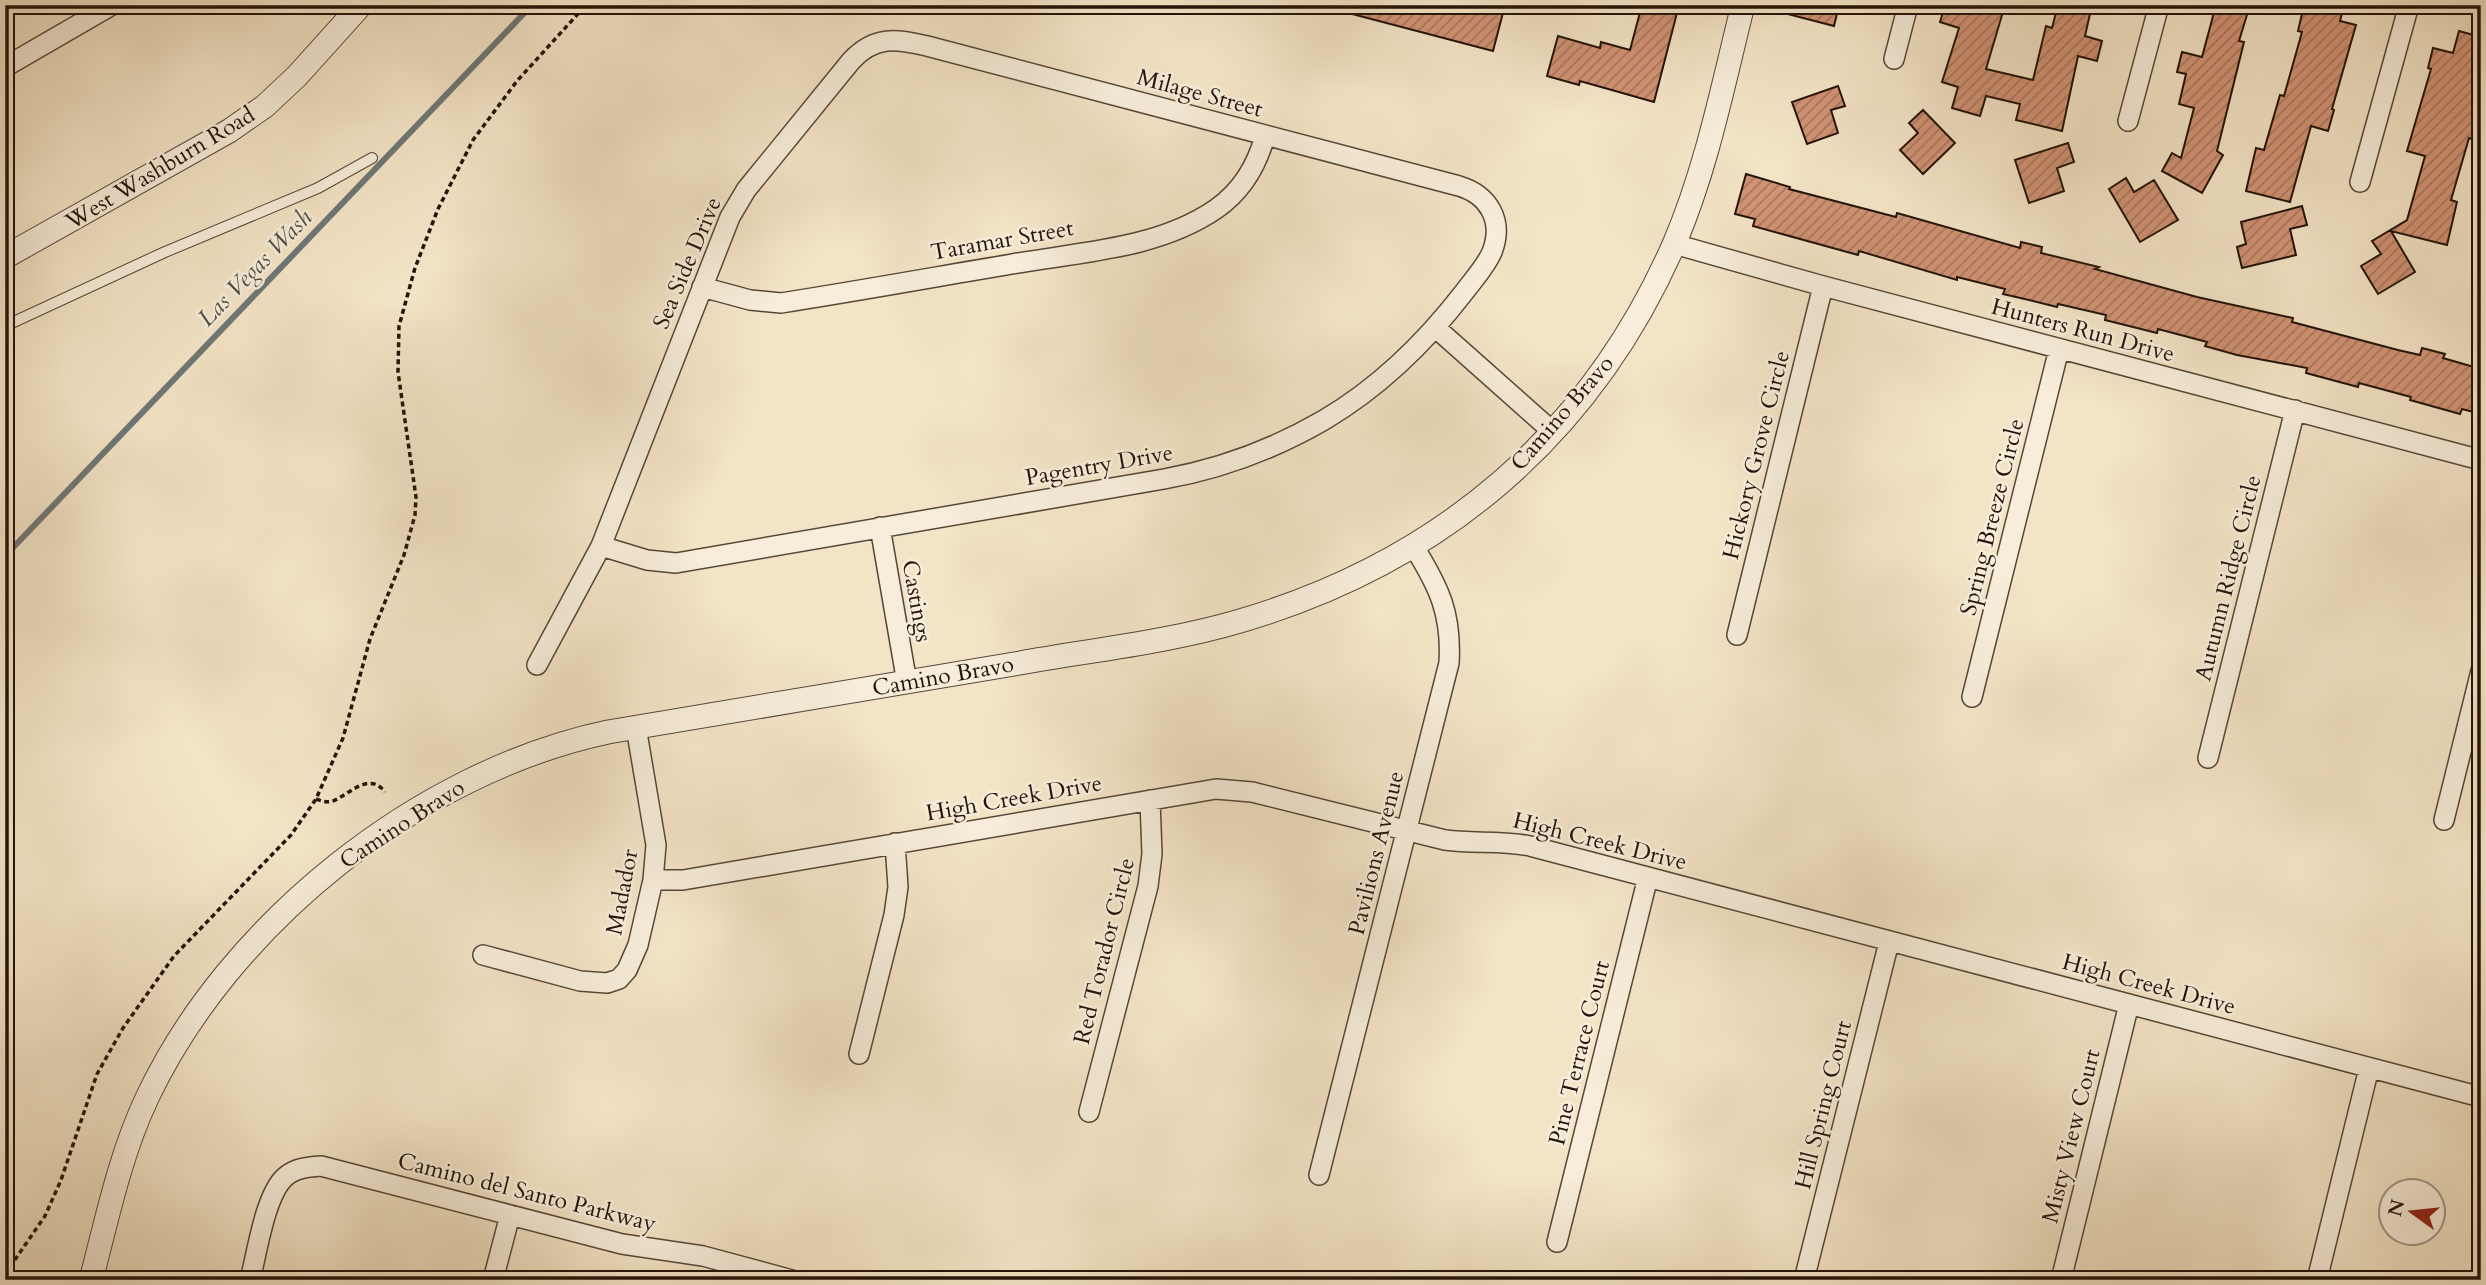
<svg xmlns="http://www.w3.org/2000/svg" width="2486" height="1285" font-family="Cardo,serif">
  <style>
    .lines { fill: none; stroke-linecap: round; stroke-linejoin: round }
    .stream { stroke: #6f7877; stroke-width: 6 }
    .building { fill: url(#building-hatch); stroke: #231309; stroke-width: 2 }
    .service-casing { stroke: #574738; stroke-width: 12 }
    .minor-casing { stroke: #574738; stroke-width: 22 }
    .tertiary-casing { stroke: #574738; stroke-width: 25 }
    .path { stroke: #231309; stroke-width: 3.5; stroke-dasharray: 5 3.5; stroke-linecap: butt }
    .service { stroke: #f7edda; stroke-width: 10 }
    .minor { stroke: #f7edda; stroke-width: 19 }
    .tertiary { stroke: #f7edda; stroke-width: 23 }
    .labels { text-anchor: middle; dominant-baseline: central; stroke-width: 5; stroke-linejoin: round; paint-order: stroke }
    .street-label { font-size: 23px; fill: #231309; stroke: #f7edda }
    .water-label { font-size: 24px; font-style: italic; fill: #4f4e49; stroke: #f7edda }
  </style>
  <defs>
    <pattern id="building-hatch" width="6" height="6" patternUnits="userSpaceOnUse" patternTransform="scale(1.75)"><rect width="6" height="6" fill="#d19375"/><path d="M-1 1l2-2M0 6l6-6M5 7l2-2" fill="none" stroke="#a9775e"/></pattern>
  </defs>
  <rect width="100%" height="100%" fill="#f3e4c6"/>
  <filter id="stains"><feTurbulence type="fractalNoise" baseFrequency=".00286" numOctaves="4"/><feColorMatrix values="0 0 0 0 .2 0 0 0 0 .09 0 0 0 0 .02 0 0 0 .5 -.17"/></filter>
  <radialGradient id="worn" r=".72"><stop offset=".6" stop-color="#630" stop-opacity="0"/><stop offset="1" stop-color="#630" stop-opacity=".3"/></radialGradient>
  <g class="lines">
    <path class="stream" d="M5 556 532 5"/>
  </g>
  <path class="building" d="M1338 5H1457L1480 12 1482 5H1505L1493 51 1337 10Z
    M1642 5H1679L1654 102 1580 81 1579 85 1547 76 1558 36 1600 48 1601 42 1630 50Z
    M1777 5H1839L1834 26 1776 11Z
    M1945 5H2005L1986 69 2033 80 2046 26 2052 28 2058 5H2092L2085 36 2102 41 2097 61 2078 56 2062 131 2016 120 2020 104 1986 96 1980 116 1952 108 1958 87 1942 82 1959 28 1940 22Z
    M2216 5H2250L2239 41 2244 42 2217 151 2223 155 2202 193 2162 171 2172 153 2181 158 2194 108 2179 104 2186 74 2177 72 2182 52 2202 57Z
    M2304 5H2344L2340 21 2356 25 2332 109 2334 110 2328 131 2311 126 2290 202 2246 191 2256 148 2264 150 2280 95 2284 96 2302 32 2298 31Z
    M2459 31 2481 37V110L2472 139 2469 138 2451 200 2457 202 2447 245 2391 231 2415 272 2378 294 2361 266 2381 254 2372 241 2407 220 2425 156 2407 151 2431 69 2428 68 2433 48 2453 53Z
    M1838 86 1845 106 1831 110 1838 133 1807 144 1792 102Z
    M1923 110 1955 143 1923 174 1900 150 1918 133 1909 123Z
    M2068 143 2074 162 2057 168 2064 191 2029 203 2015 160Z
    M1746 174 1790 187 1789 189 1896 217 1897 213 2020 248 2021 242 2042 247 2041 253 2099 267 2095 269 2197 297 2293 318 2292 322 2398 350 2420 355 2422 348 2445 354 2443 358 2481 369V414L2462 409 2460 414 2410 400 2411 397 2359 383 2358 387 2306 373 2307 368 2237 355 2205 346 2207 342 2158 329 2157 333 2105 320 2106 315 2058 304 2057 307 2029 300 2003 294 2005 289 1957 277V280L1859 251 1858 255 1753 226 1755 219 1735 214Z
    M2126 178 2134 192 2154 180 2178 220 2140 242 2109 189Z
    M2302 206 2307 225 2290 229 2296 255 2242 268 2237 247 2246 244 2241 222Z"/>
  <g class="lines">
    <defs>
      <path id="service" d="M5 326 165 252 318 188 372 158"/>
      <path id="minor" d="M1894 59 1908 5
        M5 67 112 5
        M2128 121 2159 5
        M2360 182 2409 5
        M1674 244 1823 286 2481 460
        M702 287 750 300 781 303C858 291 935 277 1012 264 1080 252 1158 249 1216 209 1242 191 1257 165 1265 136
        M1436 328 1553 432
        M880 527 907 683
        M1737 635 1823 286
        M537 665 601 546 730 217 746 190 851 61C875 35 896 39 927 46L1459 186C1489 195 1504 221 1492 252 1486 266 1474 279 1465 291 1425 343 1380 387 1324 420 1274 449 1220 469 1164 479L676 563 647 560 601 546
        M1972 697 2059 349
        M2208 758 2295 410
        M2444 820 2481 671
        M653 880H683L1216 789 1252 792 1445 840C1473 844 1501 840 1530 846L2481 1097
        M483 955 580 981 607 983 619 979 627 970 638 945 653 880 656 845 636 727
        M859 1054 894 915 898 887 895 843
        M1089 1112 1148 886 1152 854 1150 800
        M1319 1175 1449 663C1452 614 1439 587 1414 547
        M1557 1242 1648 877
        M250 1280C257 1253 265 1195 285 1177 295 1168 308 1167 321 1166L622 1244 703 1256 792 1280
        M493 1280 510 1215
        M1804 1280 1889 942
        M2061 1280 2129 1004
        M2317 1280 2369 1068"/>
      <path id="tertiary" d="M5 257 229 131 265 106 297 76 361 5
        M91 1280C107 1219 120 1155 147 1098 229 924 419 772 608 732 745 708 883 687 1020 663 1093 650 1169 642 1240 621 1441 562 1591 435 1675 242 1707 167 1723 85 1743 5"/>
    </defs>
    <use href="#service" class="service-casing"/>
    <use href="#minor" class="minor-casing"/>
    <use href="#tertiary" class="tertiary-casing"/>
    <path class="path" d="M316 799C322 801 327 803 333 801 350 794 369 771 385 792
      M5 1274 45 1216 61 1180 97 1074 123 1028 174 956 291 835 316 799 343 738 370 639 404 555 415 515 416 497 398 372 399 326 415 268 438 209 473 140 517 81 586 5"/>
    <use href="#service" class="service"/>
    <use href="#minor" class="minor"/>
    <use href="#tertiary" class="tertiary"/>
  </g>
  <g class="labels">
    <g class="street-label">
      <text transform="translate(1200 93) rotate(15)">Milage Street</text>
      <text transform="translate(160 168) rotate(-31)">West Washburn Road</text>
      <text transform="translate(1002 240) rotate(-10)">Taramar Street</text>
      <text transform="translate(687 263) rotate(-67)">Sea Side Drive</text>
      <text transform="translate(2083 330) rotate(15)">Hunters Run Drive</text>
      <text transform="translate(1562 413) rotate(-49)">Camino Bravo</text>
      <text transform="translate(1756 455) rotate(-76)">Hickory Grove Circle</text>
      <text transform="translate(1099 465) rotate(-10)">Pagentry Drive</text>
      <text transform="translate(1992 517) rotate(-76)">Spring Breeze Circle</text>
      <text transform="translate(2228 578) rotate(-76)">Autumn Ridge Circle</text>
      <text transform="translate(917 601) rotate(80)">Castings</text>
      <text transform="translate(943 676) rotate(-10)">Camino Bravo</text>
      <text transform="translate(1014 798) rotate(-10)">High Creek Drive</text>
      <text transform="translate(402 824) rotate(-33)">Camino Bravo</text>
      <text transform="translate(1600 841) rotate(14)">High Creek Drive</text>
      <text transform="translate(1376 853) rotate(-76)">Pavilions Avenue</text>
      <text transform="translate(622 892) rotate(-79)">Madador</text>
      <text transform="translate(1104 951) rotate(-76)">Red Torador Circle</text>
      <text transform="translate(2149 984) rotate(15)">High Creek Drive</text>
      <text transform="translate(1579 1053) rotate(-76)">Pine Terrace Court</text>
      <text transform="translate(1823 1105) rotate(-76)">Hill Spring Court</text>
      <text transform="translate(2071 1136) rotate(-76)">Misty View Court</text>
      <text transform="translate(527 1192) rotate(14)">Camino del Santo Parkway</text>
    </g>
    <g class="water-label">
      <text transform="translate(255 268) rotate(-46)">Las Vegas Wash</text>
    </g>
  </g>
  <rect width="2486" height="1285" fill="none" stroke="#f3e4c6" stroke-width="28"/>
  <rect x="7" y="7" width="2472" height="1271" fill="none" stroke="#231309" stroke-width="3.5"/>
  <rect x="14" y="14" width="2458" height="1257" fill="none" stroke="#231309" stroke-width="2"/>
  <g transform="translate(2412 1212) rotate(285)"><circle r="33" fill="#f7edda" stroke="#a29686" stroke-width="2"/>
  <path d="M0-5L12 26L0 18L-12 26Z" fill="#8f2418"/>
  <text y="-10" font-size="19" font-weight="bold" text-anchor="middle" fill="#231309">N</text>
  </g>
  <rect width="100%" height="100%" filter="url(#stains)"/>
  <rect width="100%" height="100%" fill="url(#worn)"/>
</svg>
